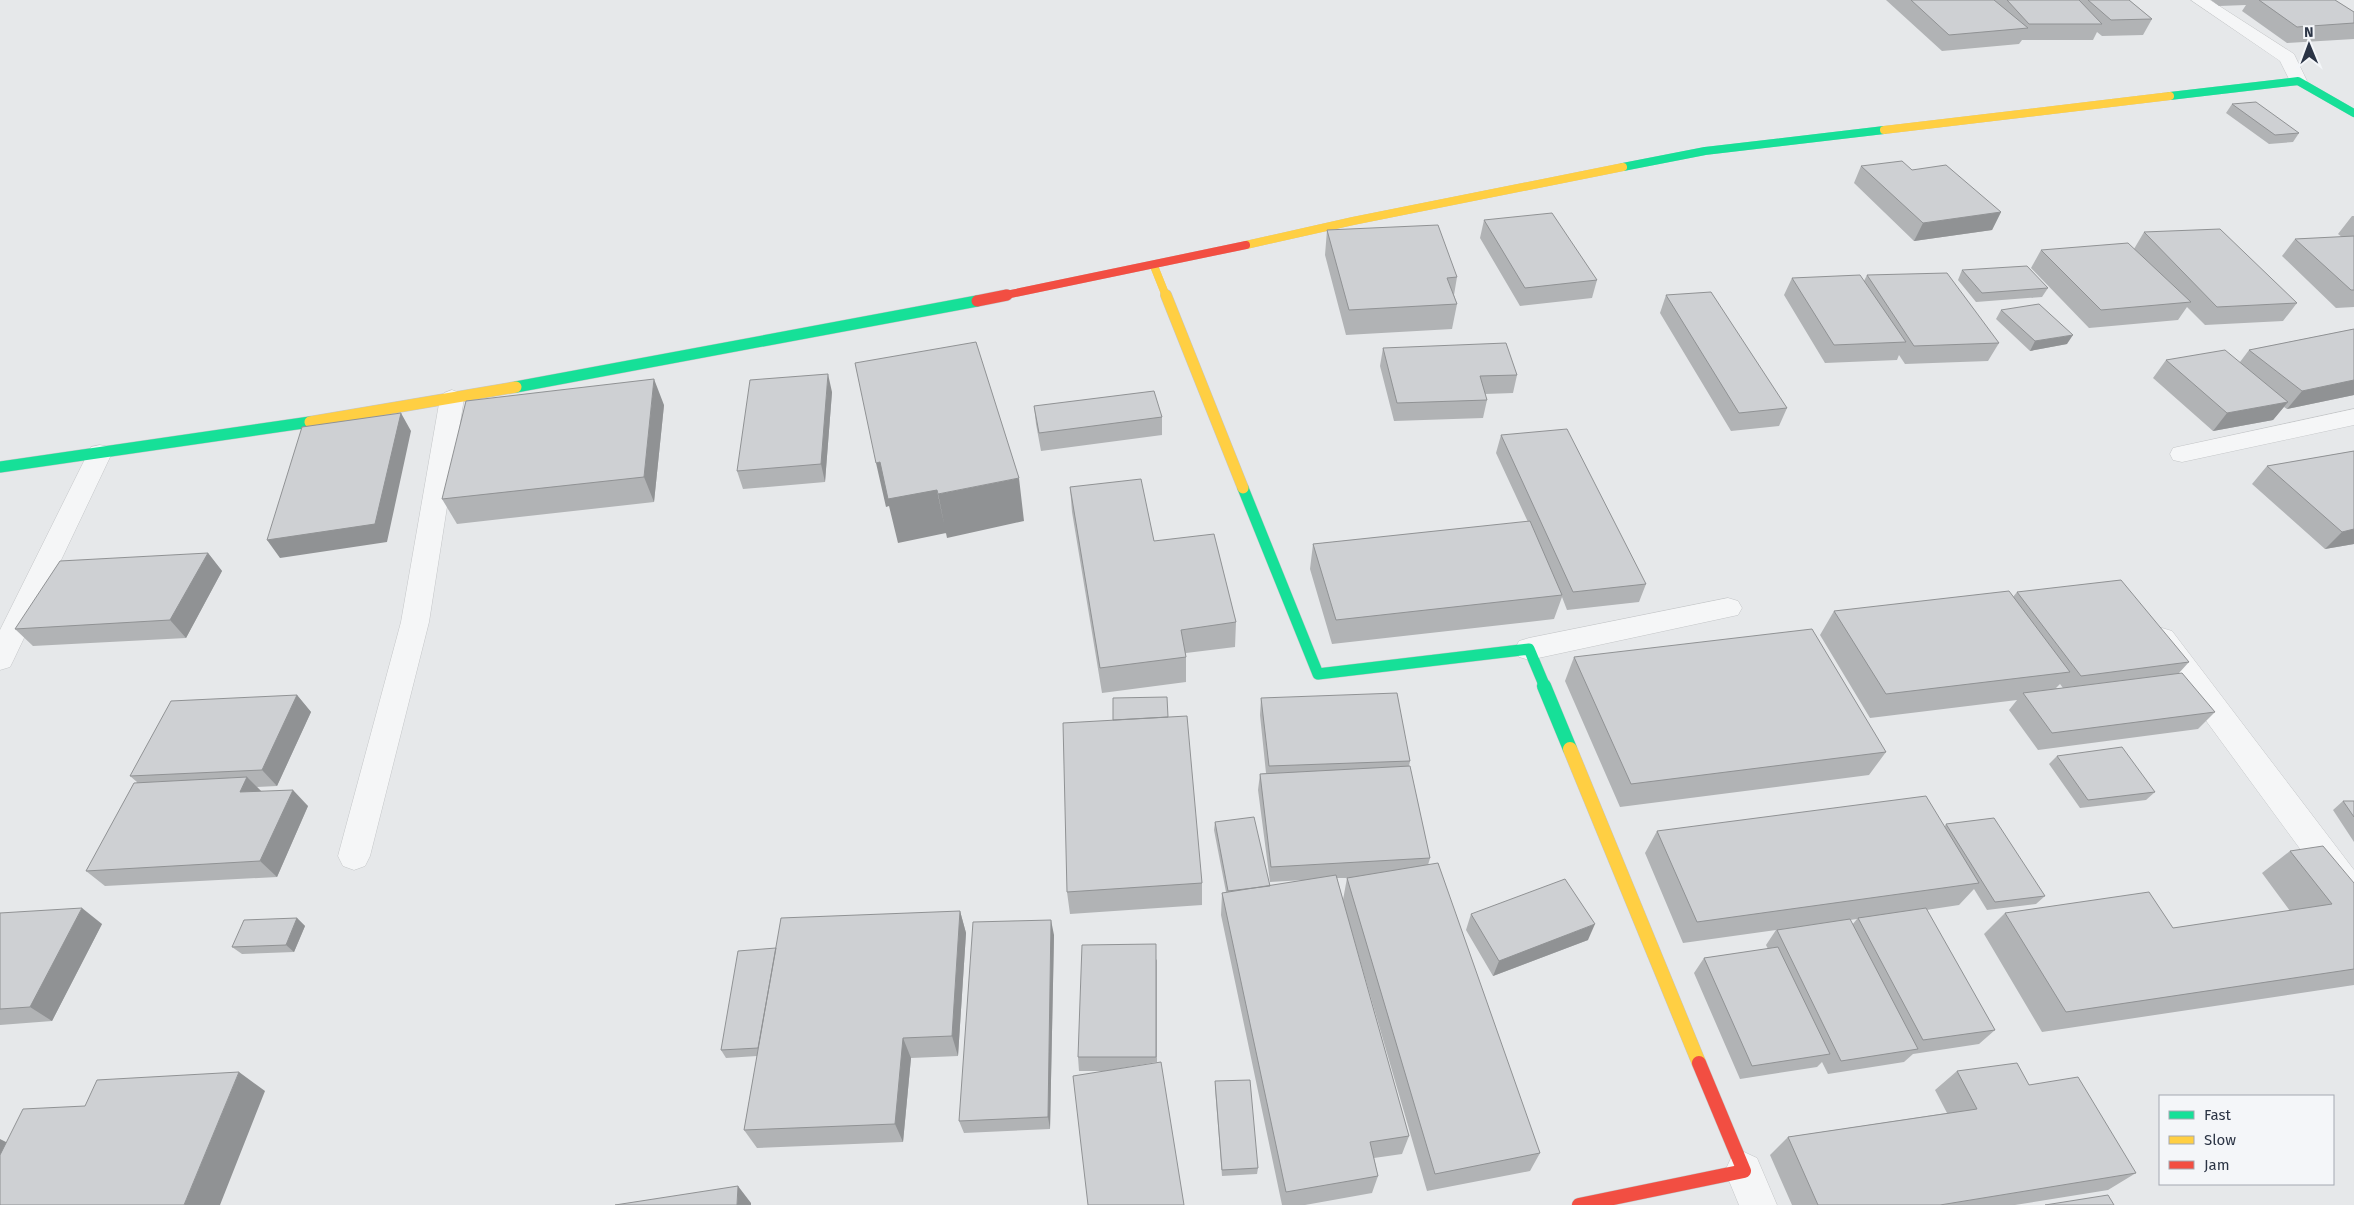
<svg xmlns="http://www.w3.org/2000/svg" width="2354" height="1205" font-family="'Fira Sans',sans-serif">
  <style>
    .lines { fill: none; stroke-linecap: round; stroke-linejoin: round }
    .street-casing { stroke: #c4c6c8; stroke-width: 1 }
    .fast-far2-casing { stroke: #c4c6c8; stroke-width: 8 }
    .fast-far1-casing { stroke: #c4c6c8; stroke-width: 12 }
    .fast-casing { stroke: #c4c6c8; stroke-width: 15 }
    .slow-far2-casing { stroke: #c4c6c8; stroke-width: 8 }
    .slow-far1-casing { stroke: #c4c6c8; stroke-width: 12 }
    .slow-casing { stroke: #c4c6c8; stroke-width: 15 }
    .jam-far2-casing { stroke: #c4c6c8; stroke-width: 8 }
    .jam-far1-casing { stroke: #c4c6c8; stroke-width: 12 }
    .jam-casing { stroke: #c4c6c8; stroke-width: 15 }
    .street { fill: #f5f6f7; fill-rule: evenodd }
    .fast-far2 { stroke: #16e098; stroke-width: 8 }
    .fast-far1 { stroke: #16e098; stroke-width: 11 }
    .fast { stroke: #16e098; stroke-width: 14 }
    .slow-far2 { stroke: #ffcf43; stroke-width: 8 }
    .slow-far1 { stroke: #ffcf43; stroke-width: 11 }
    .slow { stroke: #ffcf43; stroke-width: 14 }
    .jam-far2 { stroke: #f24e42; stroke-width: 8 }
    .jam-far1 { stroke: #f24e42; stroke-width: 11 }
    .jam { stroke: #f24e42; stroke-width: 14 }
    .wall { fill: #b1b3b5; fill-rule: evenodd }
    .shaded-wall { fill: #909294 }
    .building { fill: #ced0d3; stroke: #909294 }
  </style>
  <rect width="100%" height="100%" fill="#e6e8ea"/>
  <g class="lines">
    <defs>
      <path id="street" d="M2191 0H2210L2294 54 2307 81 2304 85H2292L2280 61Z
        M452 390 460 393 464 398 429 622 370 856 365 866 354 870 343 866 338 856 401 622 440 398 444 393Z
        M2354 409V425L2182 462 2173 460 2170 454 2173 448 2182 446Z
        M100 445 109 447 112 453 14 659 10 667 0 670V630L88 453 91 447Z
        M1728 598 1738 601 1742 608 1738 615 1529 660 1519 657 1515 649 1519 641 1529 638Z
        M2162 628 2172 631 2354 870V911L2342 906 2152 647 2148 639 2152 631Z
        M1744 1152 1757 1158 1777 1205H1739L1725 1171 1731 1158Z"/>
      <path id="fast-far2" d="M2170 96 2298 81 2354 113
        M1623 167 1705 151 1884 130"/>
      <path id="fast-far1" d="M516 387 977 301
        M0 467 310 422
        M1243 488 1318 674 1529 649 1545 687"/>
      <path id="fast" d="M1544 686 1570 749"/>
      <path id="slow-far2" d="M1884 130 2170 96
        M1246 245 1353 221 1623 167
        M1154 266 1166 296"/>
      <path id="slow-far1" d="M1166 295 1243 488
        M310 422 516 387"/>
      <path id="slow" d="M1570 749 1699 1063"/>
      <path id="jam-far2" d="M1001 296 1246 245"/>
      <path id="jam-far1" d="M977 301 1007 295"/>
      <path id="jam" d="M1579 1205 1744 1171 1699 1063"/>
    </defs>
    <use href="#street" class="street-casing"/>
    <use href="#fast-far2" class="fast-far2-casing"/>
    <use href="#fast-far1" class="fast-far1-casing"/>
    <use href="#fast" class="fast-casing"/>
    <use href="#slow-far2" class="slow-far2-casing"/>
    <use href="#slow-far1" class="slow-far1-casing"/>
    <use href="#slow" class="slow-casing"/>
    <use href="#jam-far2" class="jam-far2-casing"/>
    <use href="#jam-far1" class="jam-far1-casing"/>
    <use href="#jam" class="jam-casing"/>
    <use href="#street" class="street"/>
    <use href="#fast-far2" class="fast-far2"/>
    <use href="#fast-far1" class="fast-far1"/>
    <use href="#fast" class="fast"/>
    <use href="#slow-far2" class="slow-far2"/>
    <use href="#slow-far1" class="slow-far1"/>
    <use href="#slow" class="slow"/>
    <use href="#jam-far2" class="jam-far2"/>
    <use href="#jam-far1" class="jam-far1"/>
    <use href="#jam" class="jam"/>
  </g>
  <path class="wall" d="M1886 0H2129L2152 19 2143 35 2102 36 2097 32 2093 40H2022L2019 44 1942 51Z
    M2211 0H2336H2335L2354 12V39L2287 43 2242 11 2246 5 2219 6Z
    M2232 104 2299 133 2293 142 2269 144 2226 113Z
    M1861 166 1912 170 2001 212 1992 230 1914 241 1854 183Z
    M2352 216H2354V307L2336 308 2282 256 2295 239 2342 237 2338 234Z
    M1484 220 1597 280 1592 298 1520 306 1480 238Z
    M1327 230 1457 277 1454 295 1457 304 1452 329 1346 335 1325 255Z
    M2144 232 2297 303 2283 321 2205 325 2187 307 2178 320 2089 328 2031 268 2041 250 2134 249Z
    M1962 270 2048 288 2042 297 1976 302 1958 280Z
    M1867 275 1999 343 1988 361 1905 364 1899 355 1897 360 1825 363 1784 295 1792 278 1864 281Z
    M1666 295 1787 408 1779 426 1731 431 1660 313Z
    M2001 310 2067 344 2030 351 1996 319Z
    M2354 329V395L2287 409 2284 407 2273 420 2213 431 2153 378 2166 360 2240 362 2249 350Z
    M1383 348 1517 375 1513 393 1485 394 1487 400 1483 418 1394 421 1380 366Z
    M832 392 825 482 743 489 737 471Z
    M664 405 654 502 457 524 442 499Z
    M1034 406 1162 417V435L1041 451 1036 424Z
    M1501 435 1646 584 1639 602 1567 610 1562 597 1554 619 1332 644 1310 569 1313 544 1528 522 1496 453Z
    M2354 451V544L2325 549 2252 484 2267 466Z
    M1070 487 1154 541 1236 622 1235 647 1186 653V682L1102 693 1072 512Z
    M208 553 222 571 186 638 33 646 15 629Z
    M2017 592 2189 662 2179 673 2215 712 2198 729 2038 750 2009 710 2017 700 1870 718 1820 635 1834 611 2013 597ZM2060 684 2063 688H2056Z
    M1574 657 1886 752 1869 775 1620 807 1565 681Z
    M297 695 311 712 277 786 257 787 261 791 308 806 277 877 105 886 86 871 137 782 130 776Z
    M1261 698 1410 761 1409 766 1430 858 1428 865 1540 1153 1530 1171 1427 1191 1346 912 1409 1136 1402 1154 1374 1158 1378 1176 1372 1193 1305 1205H1282L1221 915 1222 893 1226 892 1214 830 1215 822 1270 886 1304 880 1270 882 1258 790 1260 774 1266 773 1260 715ZM1337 878H1350H1347L1343 900Z
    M1168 717 1202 883V905L1070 914 1067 892Z
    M2057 756 2155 792 2146 800 2080 808 2049 764Z
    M2343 801H2354V842L2333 810Z
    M1946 824 2045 896 2036 904 1987 910 1974 889 1959 905 1926 910 1995 1030 1979 1044 1913 1054 1904 1062 1828 1074 1822 1062 1817 1067 1740 1079 1694 973 1704 958 1768 949 1766 945 1776 930 1683 943 1645 853 1657 831 1945 826ZM1857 919 1852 925 1850 920Z
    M2290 851 2354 883V985L2042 1032 1984 934 2005 913 2173 928 2290 911 2262 873Z
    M960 911 966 933 958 1056 911 1058 903 1142 757 1148 744 1130 757 1056 726 1058 721 1050 776 948Z
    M0 913 102 924 52 1021 0 1025Z
    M1471 914 1588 940 1493 976 1466 930Z
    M297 918 305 926 294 952 242 954 232 947Z
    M1054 935 1050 1129 964 1133 959 1121Z
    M1157 959V1062L1105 1071H1079L1078 1057Z
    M1957 1071 2029 1085 2136 1173 2108 1190 2015 1205H1792L1770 1155 1788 1137 1947 1113 1935 1090Z
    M1215 1081 1258 1168 1257 1174 1222 1176 1215 1088Z"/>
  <path class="shaded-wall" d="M2001 212 1992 230 1914 241 1923 223Z
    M2073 335 2067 344 2030 351 2035 341Z
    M828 374 832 392 825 482 821 464Z
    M654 379 664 405 654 502 644 477Z
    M2354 380V395L2287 409 2302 391Z
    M2288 402 2273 420 2213 431 2227 413Z
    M401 413 411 431 387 542 280 558 267 540Z
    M880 462 937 490 946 533 898 543 889 506 886 507 876 463Z
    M1019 478 1024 521 947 538 938 494Z
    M2354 529V544L2325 549 2342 532Z
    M208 553 222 571 186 638 170 620Z
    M297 695 311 712 277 786 262 770Z
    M247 777 263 793 240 792Z
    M293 790 308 806 277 877 260 861Z
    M82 908 102 924 52 1021 30 1007Z
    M960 911 966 933 958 1056 952 1036Z
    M297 918 305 926 294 952 286 945Z
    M1051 920 1054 935 1050 1129 1048 1117Z
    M1595 924 1588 940 1493 976 1499 961Z
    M903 1038 911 1058 903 1142 895 1124Z
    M239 1072 265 1091 220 1205H184Z
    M0 1139 10 1144 0 1164Z
    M738 1186 751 1203V1205H737Z"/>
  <path class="building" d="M1911 0H1994L2028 28 1949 35Z
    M2007 0H2079L2102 24H2029Z
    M2088 0H2129L2152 19 2111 20Z
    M2259 0H2335L2354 12V23L2297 27Z
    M2256 102 2299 133 2275 135 2232 104Z
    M1902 161 1912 170 1946 165 2001 212 1923 223 1861 166Z
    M1552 213 1597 280 1525 288 1484 220Z
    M1438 225 1457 277 1447 278 1457 304 1349 310 1327 230Z
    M2220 229 2297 303 2217 307 2144 232Z
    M2354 236V290H2351L2295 239Z
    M2128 243 2191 302 2101 310 2041 250Z
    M2027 266 2048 288 1982 293 1962 270Z
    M1947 273 1999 343 1914 346 1867 275Z
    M1860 275 1906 342 1834 345 1792 278Z
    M1711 292 1787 408 1739 413 1666 295Z
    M2039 304 2073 335 2035 341 2001 310Z
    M2354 329V380L2302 391 2249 350Z
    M976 342 1019 478 938 494 937 490 888 499 880 462 876 463 855 363Z
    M1506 343 1517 375 1480 376 1487 400 1397 403 1383 348Z
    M2225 350 2288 402 2227 413 2166 360Z
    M828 374 821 464 737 471 750 380Z
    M654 379 644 477 442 499 466 401Z
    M1154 391 1162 417 1039 433 1034 406Z
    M401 413 375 524 267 540 302 427Z
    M1567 429 1646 584 1573 592 1501 435Z
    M2354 451V529L2342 532 2267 466Z
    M1141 479 1154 541 1214 534 1236 622 1181 630 1186 657 1100 668 1070 487Z
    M1530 521 1562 595 1336 620 1313 544Z
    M208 553 170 620 15 629 60 561Z
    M2121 580 2189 662 2081 676 2017 592Z
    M2009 591 2070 672 1886 694 1834 611Z
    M1812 629 1886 752 1631 784 1574 657Z
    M2182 673 2215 712 2052 733 2023 693Z
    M1397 693 1410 761 1269 766 1261 698Z
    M297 695 262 770 130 776 171 701Z
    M1167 697 1168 717 1113 720V698Z
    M1187 716 1202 883 1067 892 1063 723Z
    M2122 747 2155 792 2088 800 2057 756Z
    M1410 766 1430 858 1271 867 1260 774Z
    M247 777 240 792 293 790 260 861 86 871 134 783Z
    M1926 796 1979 883 1697 922 1657 831Z
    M2343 801H2354V817Z
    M1254 817 1270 886 1228 891 1215 822Z
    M1994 818 2045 896 1995 902 1946 824Z
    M2323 846 2354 883V969L2066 1012 2005 913 2149 892 2173 928 2332 904 2290 851Z
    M1438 863 1540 1153 1435 1174 1347 878Z
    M1336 875 1409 1136 1370 1142 1378 1176 1286 1192 1222 893Z
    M1565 879 1595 924 1499 961 1471 914Z
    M82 908 30 1007 0 1009V913Z
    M1926 908 1995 1030 1923 1040 1858 918Z
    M960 911 952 1036 903 1038 895 1124 744 1130 781 918Z
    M297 918 286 945 232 947 244 920Z
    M1850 919 1918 1049 1841 1061 1777 930Z
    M1051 920 1048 1117 959 1121 973 922Z
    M1156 944V1057H1078L1082 945Z
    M1778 947 1830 1054 1752 1066 1704 958Z
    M776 948 758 1048 721 1050 738 951Z
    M1161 1062 1184 1205H1088L1073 1076Z
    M2017 1063 2029 1085 2078 1077 2136 1173 1940 1205H1818L1788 1137 1977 1109 1957 1071Z
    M239 1072 184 1205H0V1155L23 1109 85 1106 97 1080Z
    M1250 1080 1258 1168 1222 1170 1215 1081Z
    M738 1186 737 1205H615Z
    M2108 1195 2114 1205H2045Z"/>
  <rect x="2159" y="1095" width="175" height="90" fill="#f4f6f9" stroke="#a4a8b1"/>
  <rect x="2169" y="1111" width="25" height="8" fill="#16e098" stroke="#a4a8b1"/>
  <text x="2204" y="1120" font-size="15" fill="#2b3445">Fast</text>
  <rect x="2169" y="1136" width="25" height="8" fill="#ffcf43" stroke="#a4a8b1"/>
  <text x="2204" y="1145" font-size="15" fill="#2b3445">Slow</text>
  <rect x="2169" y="1161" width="25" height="8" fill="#f24e42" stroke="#a4a8b1"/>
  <text x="2204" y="1170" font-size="15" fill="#2b3445">Jam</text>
  <g transform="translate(2309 45) rotate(359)" stroke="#f4f6f9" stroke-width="4" paint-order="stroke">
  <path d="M0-4L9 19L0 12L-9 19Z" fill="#2b3445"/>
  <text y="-8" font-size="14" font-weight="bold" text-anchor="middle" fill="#2b3445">N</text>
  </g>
</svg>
